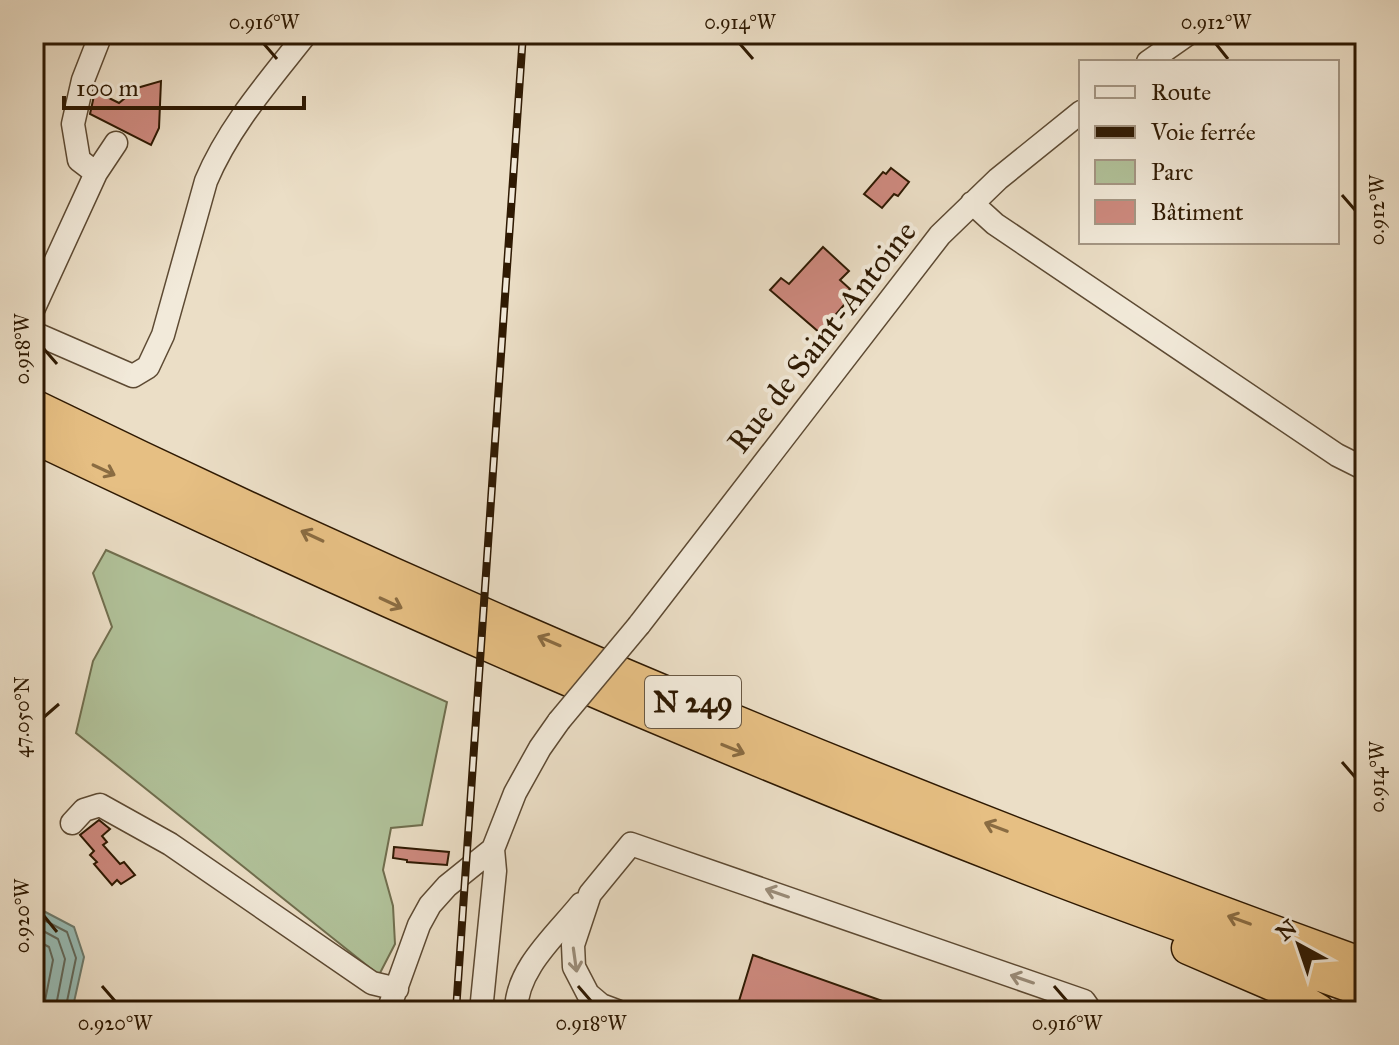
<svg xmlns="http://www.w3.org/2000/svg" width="1399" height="1045" font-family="'IM FELL Great Primer',serif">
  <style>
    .green { fill: #b1c29a; stroke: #706e4e; stroke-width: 2 }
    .water { fill: #98bcb5; stroke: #6e7b6d; stroke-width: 2 }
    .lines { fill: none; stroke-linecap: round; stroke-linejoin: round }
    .shore { stroke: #636a5c; stroke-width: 2 }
    .building { fill: #cd897e; stroke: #2e1902; stroke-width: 2 }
    .minor-casing { stroke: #5d4a33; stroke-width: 25 }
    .highway-casing { stroke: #2e1902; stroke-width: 35 }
    .minor { stroke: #f2eada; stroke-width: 22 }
    .highway { stroke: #e6bf83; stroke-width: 32 }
    .rail-casing { stroke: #2e1902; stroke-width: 8 }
    .rail { stroke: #f2eada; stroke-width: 5; stroke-dasharray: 15; stroke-linecap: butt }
    .minor-bridge-casing { stroke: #5d4a33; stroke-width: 25; stroke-linecap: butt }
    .minor-bridge { stroke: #f2eada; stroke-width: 22 }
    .oneway { stroke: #8a6c42 }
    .oneway2 { stroke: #9a8c79 }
    .ticks { fill: none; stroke: #2e1902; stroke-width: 3 }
    .labels { text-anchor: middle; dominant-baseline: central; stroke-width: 8; stroke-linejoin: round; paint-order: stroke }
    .shield { fill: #f2eada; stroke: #695843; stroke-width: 2 }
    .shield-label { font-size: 30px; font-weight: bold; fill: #2e1902 }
    .street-label { font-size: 32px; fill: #2e1902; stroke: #f2eada }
    .neatline { fill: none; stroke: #2e1902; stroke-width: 3 }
    .ticks-label { font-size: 20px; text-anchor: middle; fill: #2e1902 }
  </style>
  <rect width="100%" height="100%" fill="#ebdec6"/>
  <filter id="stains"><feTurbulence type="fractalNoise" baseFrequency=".0025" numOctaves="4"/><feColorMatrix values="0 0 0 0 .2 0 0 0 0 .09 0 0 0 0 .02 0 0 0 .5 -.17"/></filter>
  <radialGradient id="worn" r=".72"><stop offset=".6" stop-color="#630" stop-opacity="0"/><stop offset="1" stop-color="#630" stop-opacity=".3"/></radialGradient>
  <path class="green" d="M106 550 447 702 422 825 391 828 383 870 393 906 395 944 379 975 76 733 93 661 112 627 93 573Z"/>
  <path class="water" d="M34 906 74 927 84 957 72 1011H34Z"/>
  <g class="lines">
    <path class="shore" d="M34 915 67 932 76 958 65 1011
      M34 926 58 939 65 959 55 1011
      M34 939 49 947 53 960 43 1011"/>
  </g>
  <path class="building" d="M161 81 159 128 151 145 90 114 95 91 119 103 137 88Z
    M891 168 909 182 898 196 894 194 882 208 864 194 883 172 886 174Z
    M823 247 849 271 840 280 850 289 845 294 844 305 820 333 770 290 781 278 789 284Z
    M99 820 110 829 102 836 107 842 103 845 120 864 124 862 135 875 121 884 117 880 112 885 94 864 97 862 90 855 94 851 80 835Z
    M394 847 449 852 447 865 407 862V860L393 858Z
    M753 955 905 1009V1011H736Z"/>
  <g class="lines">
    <defs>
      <path id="minor" d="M101 34 83 80 73 124 79 160 96 173 116 143
        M1148 62 1188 34
        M972 203 995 224 1337 455 1365 469
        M34 308 96 173
        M34 333 133 376 148 367 163 335 206 181C229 126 269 81 306 34
        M639 625 940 235 998 179 1081 112
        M72 823 84 810 100 805 170 844 372 983 397 989
        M388 1011 419 925 430 905 447 886 493 849 515 793 540 748 559 721
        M481 1011 495 871 493 849
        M516 1011C516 969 556 935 581 904
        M617 1011 601 1005 588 994 574 967 573 945 590 894 631 844 1084 1001 1091 1011"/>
      <path id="highway" d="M34 406C466 617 913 802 1365 965
        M34 437C363 594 697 740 1038 872 1146 914 1256 952 1365 991
        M1188 948 1281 988 1319 1011"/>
    </defs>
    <use href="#minor" class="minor-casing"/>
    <use href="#highway" class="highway-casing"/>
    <use href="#minor" class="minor"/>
    <use href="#highway" class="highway"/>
    <defs>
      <path id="rail" d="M456 1011 523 34"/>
    </defs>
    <use href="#rail" class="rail-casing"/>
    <use href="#rail" class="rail"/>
    <defs>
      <path id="minor-bridge" d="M559 721 639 625"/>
    </defs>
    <use href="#minor-bridge" class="minor-bridge-casing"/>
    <use href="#minor-bridge" class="minor-bridge"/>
  </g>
  <defs><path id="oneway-shaft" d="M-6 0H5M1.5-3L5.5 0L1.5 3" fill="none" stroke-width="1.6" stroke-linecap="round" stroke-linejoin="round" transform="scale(2)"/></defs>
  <g class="oneway">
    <use href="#oneway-shaft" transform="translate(104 470) rotate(25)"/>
    <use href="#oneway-shaft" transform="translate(312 536) rotate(-155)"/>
    <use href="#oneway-shaft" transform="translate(391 603) rotate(25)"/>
    <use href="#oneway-shaft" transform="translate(549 641) rotate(-157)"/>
    <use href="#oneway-shaft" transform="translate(733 749) rotate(22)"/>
    <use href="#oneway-shaft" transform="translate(996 827) rotate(-159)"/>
    <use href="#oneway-shaft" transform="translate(1239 920) rotate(-160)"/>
  </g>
  <g class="oneway2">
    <use href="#oneway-shaft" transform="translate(777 893) rotate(-161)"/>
    <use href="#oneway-shaft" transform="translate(575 960) rotate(82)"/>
    <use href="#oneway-shaft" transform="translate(1022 979) rotate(-161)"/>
  </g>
  <path class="ticks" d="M264 44 277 59M740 44 753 59M1216 44 1228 59M1342 195 1355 210M44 349 57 364M44 717 59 704M1342 762 1355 777M44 916 57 932M102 986 115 1001M578 986 591 1001M1054 986 1067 1001"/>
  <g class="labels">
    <rect class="shield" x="645" y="676" width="96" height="52" rx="6"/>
    <g class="shield-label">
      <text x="693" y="702">N 249</text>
    </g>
    <g class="street-label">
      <text transform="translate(822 337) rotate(-52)">Rue de Saint-Antoine</text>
    </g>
  </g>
  <rect width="1399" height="1045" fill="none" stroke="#ebdec6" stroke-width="88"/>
  <rect x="1079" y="60" width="260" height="184" fill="#f2eada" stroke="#a49684" stroke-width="2"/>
  <rect x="1095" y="86" width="40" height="12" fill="#f2eada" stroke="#a49684" stroke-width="2"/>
  <text x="1151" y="100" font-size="24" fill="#2e1902">Route</text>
  <rect x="1095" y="126" width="40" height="12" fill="#2e1902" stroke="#a49684" stroke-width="2"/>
  <text x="1151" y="140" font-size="24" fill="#2e1902">Voie ferrée</text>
  <rect x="1095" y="160" width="40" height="24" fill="#b1c29a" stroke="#a49684" stroke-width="2"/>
  <text x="1151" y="180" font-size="24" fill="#2e1902">Parc</text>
  <rect x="1095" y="200" width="40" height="24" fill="#cd897e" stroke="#a49684" stroke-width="2"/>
  <text x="1151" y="220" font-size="24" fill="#2e1902">Bâtiment</text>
  <g transform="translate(1299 945) rotate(320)" stroke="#f2eada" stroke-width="6" paint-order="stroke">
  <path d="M0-6L14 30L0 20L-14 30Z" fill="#2e1902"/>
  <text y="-12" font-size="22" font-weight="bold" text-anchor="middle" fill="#2e1902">N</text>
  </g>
  <path d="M64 96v12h240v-12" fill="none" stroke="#2e1902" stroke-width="4"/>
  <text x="76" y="96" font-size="24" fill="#2e1902" stroke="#f2eada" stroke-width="6" paint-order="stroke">100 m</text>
  <rect x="44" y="44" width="1311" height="957" class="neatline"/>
  <g class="ticks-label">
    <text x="264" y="29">0.916°W</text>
    <text x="740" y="29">0.914°W</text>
    <text x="1216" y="29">0.912°W</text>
    <text transform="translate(1377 210) rotate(-90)" y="7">0.912°W</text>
    <text transform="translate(22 349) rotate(-90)" y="7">0.918°W</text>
    <text transform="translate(22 717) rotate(-90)" y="7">47.050°N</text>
    <text transform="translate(1377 777) rotate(-90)" y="7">0.914°W</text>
    <text transform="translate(22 916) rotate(-90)" y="7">0.920°W</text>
    <text x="115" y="1030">0.920°W</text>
    <text x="591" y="1030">0.918°W</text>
    <text x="1067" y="1030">0.916°W</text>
  </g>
  <rect width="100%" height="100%" filter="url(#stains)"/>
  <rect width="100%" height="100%" fill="url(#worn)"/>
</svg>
